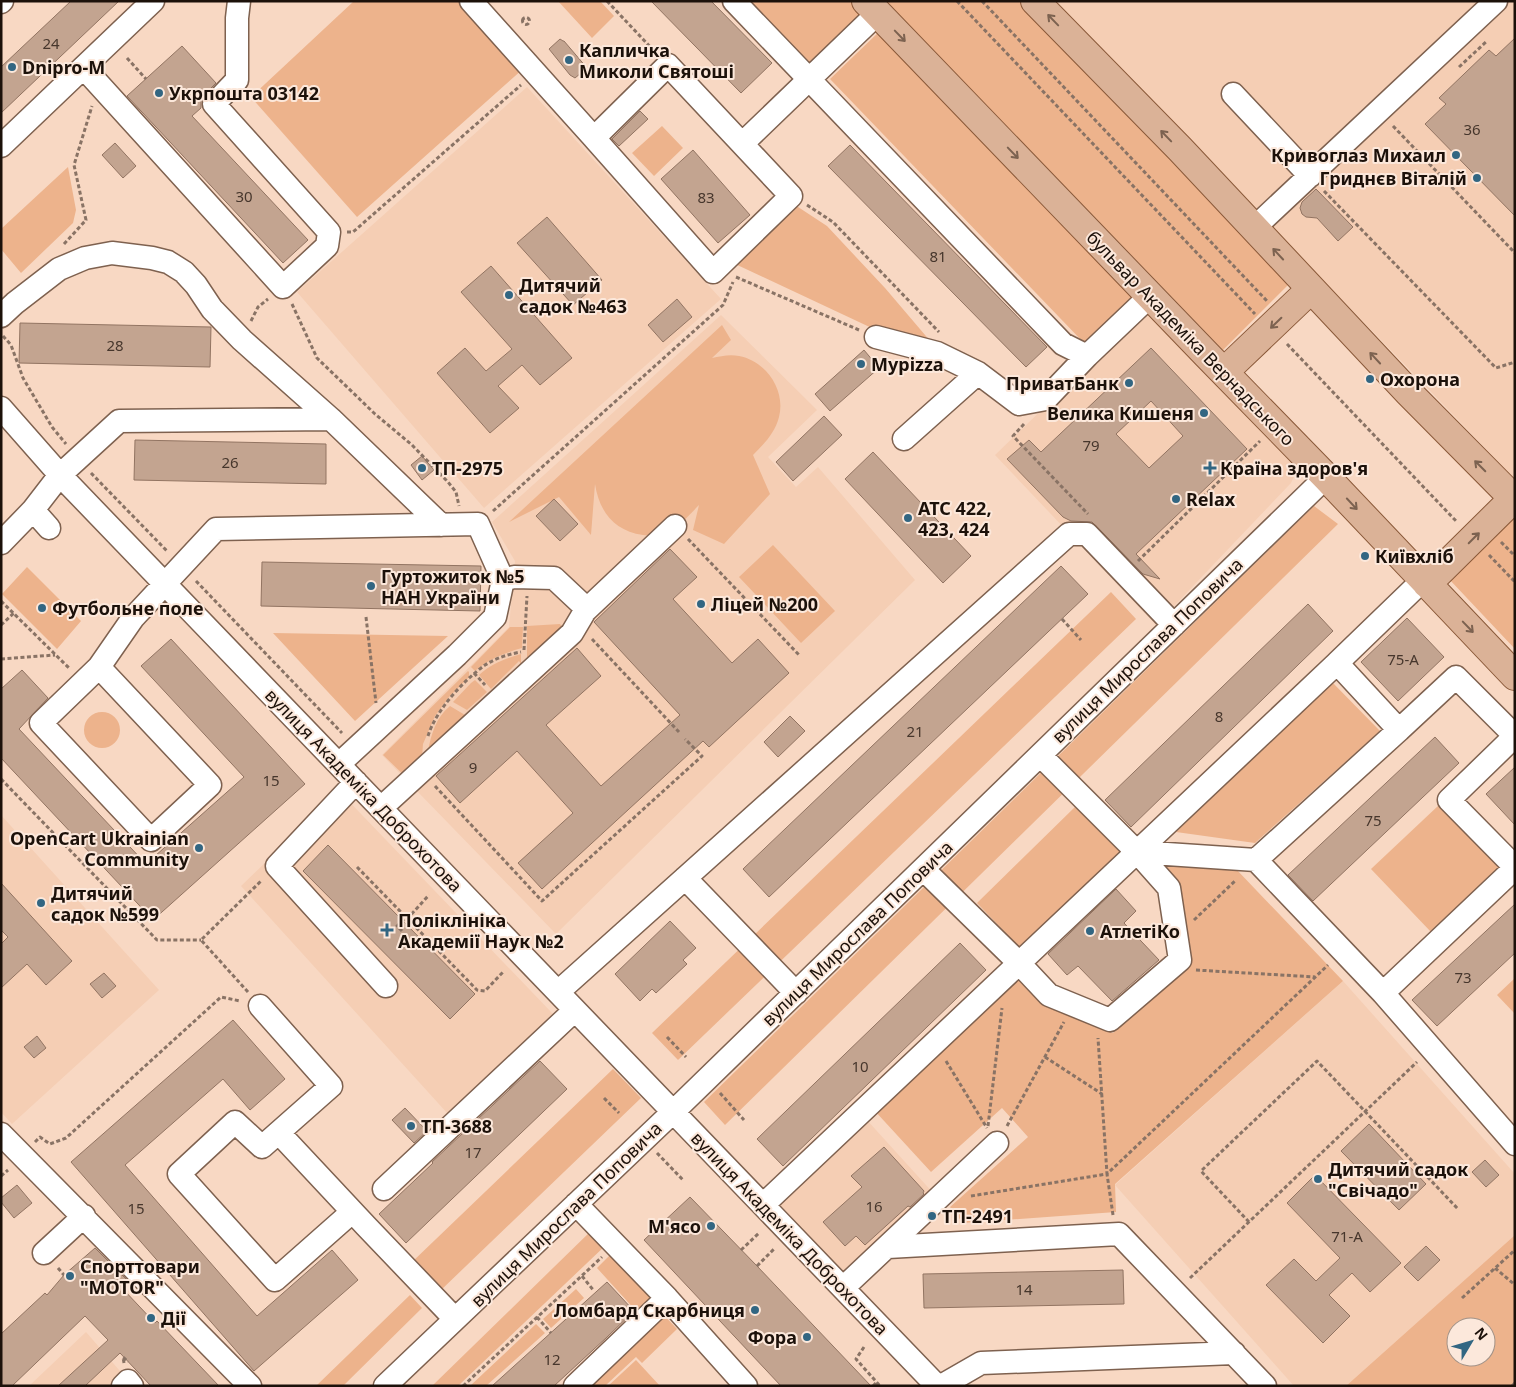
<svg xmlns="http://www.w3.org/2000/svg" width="1516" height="1387" font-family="'Noto Sans',sans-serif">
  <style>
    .built { fill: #f5ceb4 }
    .green { fill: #edb38c; fill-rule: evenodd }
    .building { fill: #c3a490; stroke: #927462; fill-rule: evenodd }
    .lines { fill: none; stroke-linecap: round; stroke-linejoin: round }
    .minor-casing { stroke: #7e614f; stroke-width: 25 }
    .major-casing { stroke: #895838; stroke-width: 30 }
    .path { stroke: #897365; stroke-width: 3; stroke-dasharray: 4 2.5; stroke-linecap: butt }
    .minor { stroke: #fff; stroke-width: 22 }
    .major { stroke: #dbb297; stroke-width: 28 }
    .oneway { stroke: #7c6250 }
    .poi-dot { fill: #326682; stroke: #fce8db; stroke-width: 2 }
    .labels { text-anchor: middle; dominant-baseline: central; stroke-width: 4; stroke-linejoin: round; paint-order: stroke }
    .number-label { font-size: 15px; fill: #46362c }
    .poi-label { font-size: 18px; font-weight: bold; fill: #1c110a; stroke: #fce8db; text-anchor: start }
    .street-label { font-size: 18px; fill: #1c110a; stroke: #fce8db }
  </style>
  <rect width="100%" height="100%" fill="#f8d8c3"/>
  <path class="built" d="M1054 1H1515V479Z
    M527 87 721 299 484 508 297 292Z
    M1152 303 1293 457 1297 470 1291 483 1156 625 995 455Z
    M721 315 817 410 768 457 796 487 818 467 915 580 556 934 382 755 509 627 515 561 492 522Z
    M339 791 553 1014 448 1114 241 886Z
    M1 815 159 990 12 1124 1 1112Z
    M1343 981 1515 1174V1235L1346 1386H1294L1115 1185Z
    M866 1119 935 1195 845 1277 775 1204Z
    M86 1332 133 1386H29Z"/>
  <path class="green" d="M354 1H462L523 69 357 217 251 97Z
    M558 1H600L614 16 592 38Z
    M748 1H862L869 9 810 67Z
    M886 1H1023L1292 281 1223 350Z
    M883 28 1137 293 1084 343 830 79Z
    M662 126 683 148 654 176 632 153Z
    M68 167 76 210 73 223 21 273 1 249V229Z
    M795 205 827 226 885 288 931 342 876 330 733 263Z
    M722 325 731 340 712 358C721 356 730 354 739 356 766 361 786 390 779 417 775 433 764 444 753 455L770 494 724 544 693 530 699 505C692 512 678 528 670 532 663 536 651 536 643 535 614 531 599 511 595 484L591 535 559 497 509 522Z
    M1314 506 1338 524 725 1125 704 1102Z
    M1515 516V649L1449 579Z
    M773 545 835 611 801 643 739 577Z
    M27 567 81 621 57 649 2 594Z
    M1111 592 1136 619 678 1060 652 1033Z
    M560 624 562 627 527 665V626Z
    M510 627H523L522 648C504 653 489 659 475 671L471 667Z
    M273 633 448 636 355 721Z
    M521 654V664L519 661 491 689 479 675C491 664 505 659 521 654Z
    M468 671 469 672V677L449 697 435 716 423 744 422 758 409 780 383 755Z
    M475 680 487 692 467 710 453 702 471 683Z
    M1332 682 1380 731 1255 843 1176 832Z
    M450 706 465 715 448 743 428 751C431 735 436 717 450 706Z
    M84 730a18 18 0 1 1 36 0a18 18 0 1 1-36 0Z
    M1439 805 1499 867 1431 932 1371 869Z
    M1076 806 1122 854 1023 951 977 903Z
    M1159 861 1236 869 1343 981 1115 1184 1116 1212 963 1223 950 1207 1028 1137 1002 1108 931 1172 874 1110 1015 976 1047 1007 1113 1033 1190 963Z
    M1515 978V1014L1497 995Z
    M613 1069 641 1098 440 1291 411 1263Z
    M593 1229 607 1244 458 1386H432Z
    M1515 1235V1386H1346ZM1456 1327H1486V1357H1456Z
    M614 1251 656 1293 637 1312 597 1268Z
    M576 1289 584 1298 551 1328 543 1319Z
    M410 1295 422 1308 343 1386H316Z
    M661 1312 677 1329 642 1363 636 1357 605 1386H584Z
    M536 1324 545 1333 486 1386H470Z
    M636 1360 660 1386H608Z"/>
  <path class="building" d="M71 1H119L1 113V67Z
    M651 1H711L772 63 741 93Z
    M1515 38V216L1425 124 1446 104 1439 98 1489 50 1496 56Z
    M560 39 563 41H564L587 68 575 78 570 75 549 49Z
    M182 46 216 83 204 95 201 101V108L192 116 308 240 283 263 127 96Z
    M640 111 648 119 619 146 612 139Z
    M115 143 136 166 123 178 102 155Z
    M850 145 1047 347 1026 367 828 166Z
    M693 150 750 215 718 243 661 179Z
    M1316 189 1353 227 1338 241 1317 218 1306 217 1302 214 1300 208 1302 202Z
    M547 217 602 280 573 305 517 243Z
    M491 266 572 358 540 385 522 365 498 386 519 408 490 433 437 373 465 348 486 371 512 349 461 292Z
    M677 299 692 317 663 342 648 325Z
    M20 323 211 327 210 367 19 363Z
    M1151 348 1247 449 1136 554 1160 579 1143 574 1092 522 1071 521 1063 517 1007 459 1029 440 1041 452ZM1151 401 1183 436 1149 468 1116 434Z
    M864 350 879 368 830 411 815 394Z
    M824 416 842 435 793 481 776 462Z
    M135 440 326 444V484L134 480Z
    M873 452 971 556 943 583 845 479Z
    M422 456 434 470 422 480 411 465Z
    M554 499 578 524 560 541 536 516Z
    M670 549 697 577 673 599 732 663 758 639 789 673 709 747 703 741 542 889 518 863 573 813 517 751 460 803 436 776 577 648 601 676 546 725 601 786 680 715 594 622Z
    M262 562 481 566 480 611 261 606Z
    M1061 566 1088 594 769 897 743 869Z
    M1308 604 1333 631 1131 827 1105 800Z
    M1407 618 1444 657 1398 701 1361 662Z
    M171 639 305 784 153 920 1 758V689L22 670 48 698 19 729 146 864 244 777 141 666Z
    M790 716 805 731 778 757 764 742Z
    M1435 737 1459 763 1313 901 1288 875Z
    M1515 767V825L1486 794Z
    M328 845 475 994 450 1019 303 871Z
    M1 883 72 961 46 985 27 964 1 988V944L8 937 1 930Z
    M1116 889 1136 911 1124 923 1159 960 1112 1001 1078 966 1067 975 1048 954Z
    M1515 904V953L1437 1026 1412 1000Z
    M670 921 696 948 683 960 687 964 656 993 652 989 640 1001 615 974Z
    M960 943 986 970 783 1166 757 1139Z
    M104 973 116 986 102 998 90 984Z
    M233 1020 285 1079 250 1110 223 1079 125 1165 257 1316 332 1250 358 1280 254 1371 71 1162Z
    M37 1036 46 1048 34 1058 24 1047Z
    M540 1061 567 1089 406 1243 379 1214 433 1163 432 1162Z
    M405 1108 427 1131 414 1143 392 1120Z
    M1369 1124 1426 1184 1399 1210 1341 1151Z
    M884 1147 924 1191 923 1193 924 1194 910 1207 908 1206 865 1245 856 1236 845 1246 823 1222 862 1187 851 1176Z
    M1485 1160 1499 1175 1486 1187 1472 1172Z
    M1315 1175 1401 1263 1370 1292 1352 1273 1329 1295 1350 1316 1323 1343 1266 1285 1294 1259 1316 1281 1340 1258 1287 1203Z
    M17 1185 32 1203 14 1218 1 1202V1198Z
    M690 1197 757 1266 871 1386H781L644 1240Z
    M1426 1246 1440 1260 1418 1281 1404 1267Z
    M95 1248 129 1282 122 1288 155 1323 157 1321 219 1386H151L120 1353 85 1386H58L108 1340 85 1316 12 1386H1V1334L45 1293 47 1295 64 1275Z
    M1123 1270 1124 1304 924 1308 923 1274Z
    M607 1282 634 1311 606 1338 554 1386H492Z"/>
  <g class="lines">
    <defs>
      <path id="minor" d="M471 1 594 138
        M734 1 1063 344 1087 356 1150 296
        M1 2 2 1
        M668 65 791 196 713 272 594 138Z
        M84 68 283 287 327 246 329 232 214 104 237 80V18L239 1
        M1233 94 1310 176
        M743 143 878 13
        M1 146 153 1
        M1254 228 1496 1
        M1 316 15 303 59 269 85 258 112 253 152 258 168 262 184 272 196 285 212 309 242 340 331 419 441 525
        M876 337 937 353 978 373 1019 404 1046 399 1087 356
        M1 408 60 475 937 1386
        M904 439 978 373
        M33 510 49 528
        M1 543 33 510 60 475 119 421 331 419
        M503 580 514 577 554 578 587 609
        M1423 580 1337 663 1399 730 1456 677 1515 736
        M99 667 210 785 151 840 41 723 99 667 133 618 216 529 478 524 503 580 495 617 457 655 339 764
        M1515 736 1449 800 1515 867
        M356 782 277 866 386 986
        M381 808 572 633 585 611 675 526
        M1137 852 1256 860 1399 730
        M1256 860 1383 993 1515 1144
        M923 869 1019 963 1049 995 1110 1020 1180 960 1169 888 1137 852 1040 755
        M685 878 796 993
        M558 992 1069 534H1087L1174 625
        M1383 993 1515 868
        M260 1006 331 1086 262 1147 235 1122 179 1174 275 1280 352 1212
        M279 1133 366 1226 455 1319
        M1 1134 250 1386
        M384 1189 575 1010
        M576 1204 667 1298 746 1386
        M763 1205 1337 663
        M888 1247 1119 1234 1265 1386
        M44 1253 84 1216
        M843 1288 997 1143
        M123 1386 128 1381 132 1386
        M385 1386 673 1112 1326 477
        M575 1386 667 1298
        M941 1386 981 1363 1234 1353"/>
      <path id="major" d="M866 1 1207 355 1326 477 1515 676
        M1035 1 1180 149 1409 393 1515 500
        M1224 372 1311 289
        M1427 584 1513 499"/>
    </defs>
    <use href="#minor" class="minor-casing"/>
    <use href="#major" class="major-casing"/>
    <path class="path" d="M607 1 655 52
      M957 1 1255 314
      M982 1 1267 301
      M522.5 21a3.5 3.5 0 1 1 7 0a3.5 3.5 0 1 1-7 0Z
      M127 58 146 79
      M1459 67 1487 41
      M1393 126 1515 253
      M1324 191 1496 368 1515 362
      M807 205 833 222 939 332
      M347 232H353L521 85
      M64 244 86 220 74 165 92 106
      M736 277 859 330
      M292 304 317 358 375 414 412 445 448 482 456 492 459 506
      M251 321 258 307 268 299
      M3 336 11 345 23 378 52 427 66 444
      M1287 344 1457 522
      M1024 424 1013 436 1088 514
      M91 473 167 551
      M493 511 723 305 733 282
      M688 539 800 656
      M1501 542 1515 556
      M1489 555 1515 582
      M1138 561 1260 441
      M196 581 342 733
      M1 601 70 669
      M366 617 376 703
      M1062 619 1081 640
      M1 625 14 613
      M592 639 679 732
      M524 650 527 596
      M1 659 55 655
      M474 673 485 685
      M428 736C436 710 463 681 485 665 496 658 509 654 521 652
      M1 779 157 940H201
      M435 786 542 901 702 756 685 739
      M357 867 477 990 485 991 504 971
      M407 919 429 895
      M1194 920 1236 880
      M402 931 397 926 406 918
      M1196 970 1315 977
      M248 992 201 940 262 880
      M667 1037 686 1057
      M1045 1057 1102 1094
      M946 1061 987 1128
      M720 1093 744 1120
      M604 1098 619 1113
      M988 1126 1002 1008
      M1007 1126 1064 1022
      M35 1142 40 1137 50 1144 66 1138 221 997 240 1001
      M657 1153 683 1180
      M1 1176 8 1170
      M971 1196 1107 1174 1098 1038
      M1113 1215 1107 1174 1328 965
      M1249 1222 1201 1171 1317 1061 1458 1209
      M741 1250 759 1233
      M757 1266 774 1249
      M58 1268 64 1275
      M1495 1268 1515 1285
      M582 1276 594 1291
      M1190 1278 1417 1062
      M1462 1298 1515 1250
      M537 1317 551 1333
      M864 1347 856 1359 880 1386
      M124 1363 123 1357 128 1362
      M463 1386 602 1257
      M873 1386 877 1382
      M1512 1386 1515 1383"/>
    <use href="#minor" class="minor"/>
    <use href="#major" class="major"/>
  </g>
  <defs><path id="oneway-shaft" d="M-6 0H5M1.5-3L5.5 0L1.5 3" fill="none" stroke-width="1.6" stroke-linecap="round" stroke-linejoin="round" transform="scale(1.25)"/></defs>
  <g class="oneway">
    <use href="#oneway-shaft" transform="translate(1053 20) rotate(-134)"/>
    <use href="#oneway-shaft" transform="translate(900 36) rotate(46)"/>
    <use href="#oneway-shaft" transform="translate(1166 136) rotate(-134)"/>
    <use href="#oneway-shaft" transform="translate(1013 153) rotate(46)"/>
    <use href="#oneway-shaft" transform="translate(1278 254) rotate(-133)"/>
    <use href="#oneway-shaft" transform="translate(1276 323) rotate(136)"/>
    <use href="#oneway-shaft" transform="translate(1375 358) rotate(-133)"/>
    <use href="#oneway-shaft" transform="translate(1480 466) rotate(-135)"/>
    <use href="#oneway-shaft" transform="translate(1352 504) rotate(47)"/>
    <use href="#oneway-shaft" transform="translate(1474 538) rotate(-45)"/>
    <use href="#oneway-shaft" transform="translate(1468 627) rotate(46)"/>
  </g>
  <g class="poi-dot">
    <circle cx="569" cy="60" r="5"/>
    <circle cx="12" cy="67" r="5"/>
    <circle cx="159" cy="93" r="5"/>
    <circle cx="1456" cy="155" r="5"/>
    <circle cx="1477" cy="178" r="5"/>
    <circle cx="509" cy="295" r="5"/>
    <circle cx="861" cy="364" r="5"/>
    <circle cx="1370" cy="379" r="5"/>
    <circle cx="1129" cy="383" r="5"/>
    <circle cx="1204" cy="413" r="5"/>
    <circle cx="422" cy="468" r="5"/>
    <path d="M1207.5 460.5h5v5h5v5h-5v5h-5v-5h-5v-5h5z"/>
    <circle cx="1176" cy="499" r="5"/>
    <circle cx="908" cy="518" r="5"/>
    <circle cx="1365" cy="556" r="5"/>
    <circle cx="371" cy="586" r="5"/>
    <circle cx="701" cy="604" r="5"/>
    <circle cx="42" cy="608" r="5"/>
    <circle cx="199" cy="848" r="5"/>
    <circle cx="41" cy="903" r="5"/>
    <path d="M384.5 922.5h5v5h5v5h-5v5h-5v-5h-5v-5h5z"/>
    <circle cx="1090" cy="931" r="5"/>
    <circle cx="411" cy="1126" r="5"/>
    <circle cx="1318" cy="1179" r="5"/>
    <circle cx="932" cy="1216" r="5"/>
    <circle cx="711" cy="1226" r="5"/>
    <circle cx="70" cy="1276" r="5"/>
    <circle cx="755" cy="1310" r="5"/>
    <circle cx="151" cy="1318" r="5"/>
    <circle cx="807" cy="1337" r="5"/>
  </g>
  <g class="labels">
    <g class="number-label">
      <text x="51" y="43">24</text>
      <text x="1472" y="129">36</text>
      <text x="244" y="196">30</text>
      <text x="706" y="197">83</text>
      <text x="938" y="256">81</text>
      <text x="115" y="345">28</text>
      <text x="1091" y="445">79</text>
      <text x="230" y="462">26</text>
      <text x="1403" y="659">75-А</text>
      <text x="1219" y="716">8</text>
      <text x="915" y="731">21</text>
      <text x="473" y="767">9</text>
      <text x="271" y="780">15</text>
      <text x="1373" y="820">75</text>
      <text x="1463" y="977">73</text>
      <text x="860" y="1066">10</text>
      <text x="473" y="1152">17</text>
      <text x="874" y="1206">16</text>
      <text x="136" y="1208">15</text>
      <text x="1347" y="1236">71-А</text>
      <text x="1024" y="1289">14</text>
      <text x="552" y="1359">12</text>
    </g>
    <g class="poi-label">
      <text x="579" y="50">Капличка<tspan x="579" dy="21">Миколи Святоші</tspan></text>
      <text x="22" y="67">Dnipro-M</text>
      <text x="169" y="93">Укрпошта 03142</text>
      <text x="1446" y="155" text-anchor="end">Кривоглаз Михаил</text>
      <text x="1467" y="178" text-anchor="end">Гриднєв Віталій</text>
      <text x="519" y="285">Дитячий<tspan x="519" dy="21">садок №463</tspan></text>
      <text x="871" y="364">Mypizza</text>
      <text x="1380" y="379">Охорона</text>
      <text x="1119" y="383" text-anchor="end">ПриватБанк</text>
      <text x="1194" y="413" text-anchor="end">Велика Кишеня</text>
      <text x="432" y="468">ТП-2975</text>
      <text x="1220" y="468">Країна здоров'я</text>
      <text x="1186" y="499">Relax</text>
      <text x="918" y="508">АТС 422,<tspan x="918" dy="21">423, 424</tspan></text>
      <text x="1375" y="556">Київхліб</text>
      <text x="381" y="576">Гуртожиток №5<tspan x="381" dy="21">НАН України</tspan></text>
      <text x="711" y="604">Ліцей №200</text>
      <text x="52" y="608">Футбольне поле</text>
      <text x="189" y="838" text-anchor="end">OpenCart Ukrainian<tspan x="189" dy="21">Community</tspan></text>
      <text x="51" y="893">Дитячий<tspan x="51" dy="21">садок №599</tspan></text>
      <text x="398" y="920">Поліклініка<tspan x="398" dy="21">Академії Наук №2</tspan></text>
      <text x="1100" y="931">АтлетіКо</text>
      <text x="421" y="1126">ТП-3688</text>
      <text x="1328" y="1169">Дитячий садок<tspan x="1328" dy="21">"Свічадо"</tspan></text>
      <text x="942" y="1216">ТП-2491</text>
      <text x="701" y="1226" text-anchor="end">М'ясо</text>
      <text x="80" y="1266">Спорттовари<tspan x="80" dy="21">"MOTOR"</tspan></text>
      <text x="745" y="1310" text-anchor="end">Ломбард Скарбниця</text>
      <text x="161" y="1318">Дії</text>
      <text x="797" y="1337" text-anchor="end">Фора</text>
    </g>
    <g class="street-label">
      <text transform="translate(1191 338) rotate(46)">бульвар Академіка Вернадського</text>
      <text transform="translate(1147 650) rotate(-44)">вулиця Мирослава Поповича</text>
      <text transform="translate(364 790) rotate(46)">вулиця Академіка Доброхотова</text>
      <text transform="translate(857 933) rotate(-44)">вулиця Мирослава Поповича</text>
      <text transform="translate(566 1214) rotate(-44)">вулиця Мирослава Поповича</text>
      <text transform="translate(790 1233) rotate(46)">вулиця Академіка Доброхотова</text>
    </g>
  </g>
  <rect width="1516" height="1387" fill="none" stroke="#1c110a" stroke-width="5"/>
  <g transform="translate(1471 1342) rotate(52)"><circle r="24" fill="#fce8db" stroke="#a29287"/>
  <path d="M0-4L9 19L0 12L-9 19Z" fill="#326682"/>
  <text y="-8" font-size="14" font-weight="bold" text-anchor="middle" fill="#1c110a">N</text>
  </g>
</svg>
